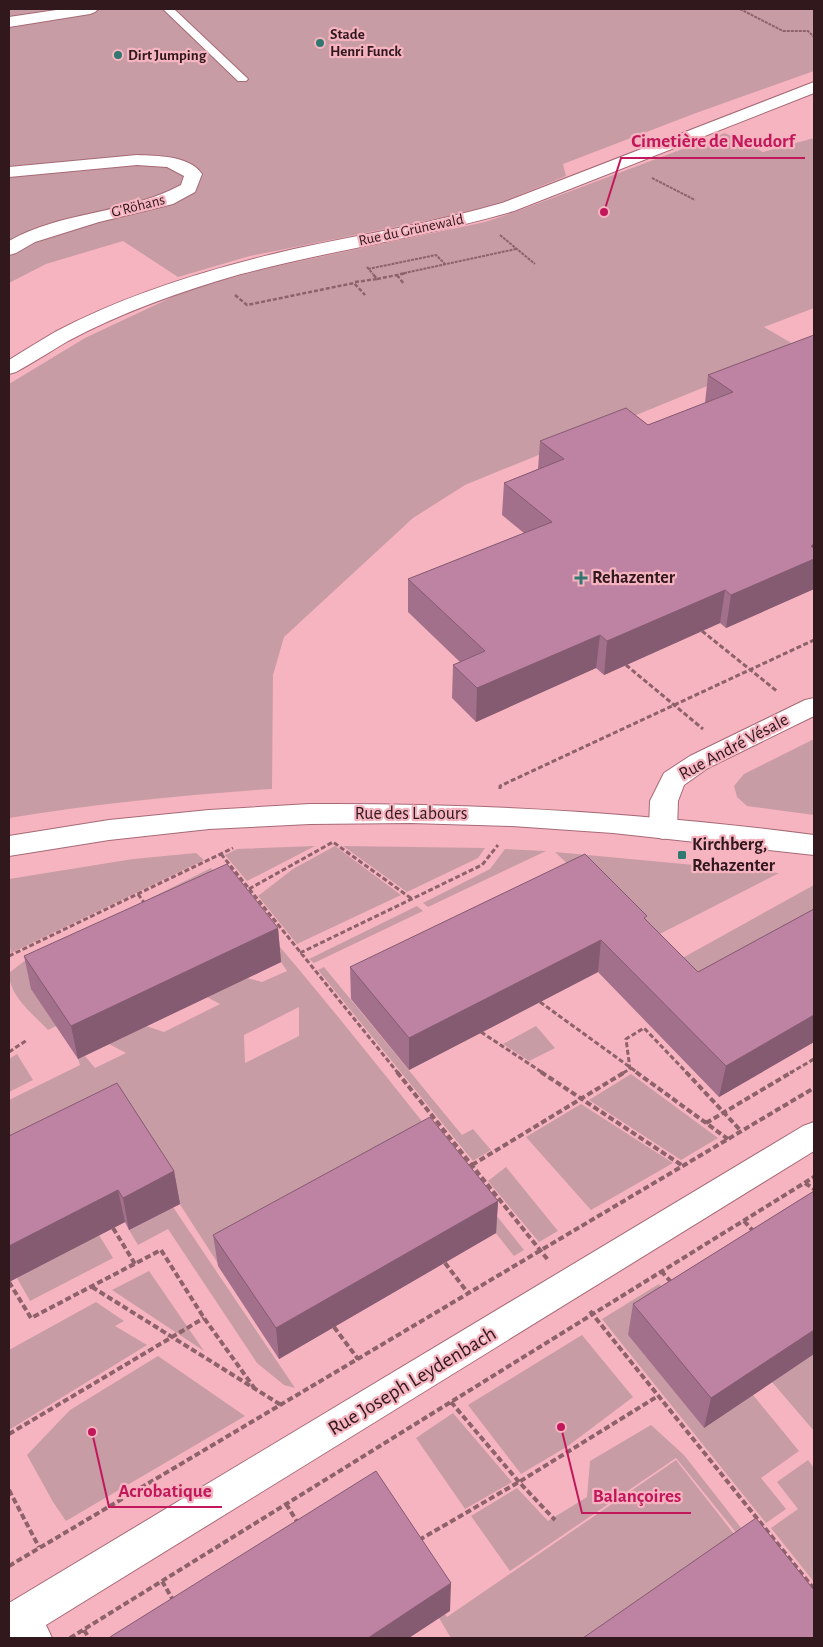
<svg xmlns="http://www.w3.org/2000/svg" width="823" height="1647" font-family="'Alegreya Sans',sans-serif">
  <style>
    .green { fill: #c89ca4; fill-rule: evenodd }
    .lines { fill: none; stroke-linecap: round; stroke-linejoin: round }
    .lane-casing { stroke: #a66a76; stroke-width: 2 }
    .street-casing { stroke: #a66a76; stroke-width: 2 }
    .secondary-casing { stroke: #a66a76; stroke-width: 2 }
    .path-far3 { stroke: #8e626b; stroke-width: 2; stroke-dasharray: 3 1; stroke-linecap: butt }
    .path-far2 { stroke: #8e626b; stroke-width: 2.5; stroke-dasharray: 4 2; stroke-linecap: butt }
    .path-far1 { stroke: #8e626b; stroke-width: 3; stroke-dasharray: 5 2.5; stroke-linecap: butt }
    .path { stroke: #8e626b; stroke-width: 4; stroke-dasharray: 6 3; stroke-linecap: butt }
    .lane { fill: #fff; fill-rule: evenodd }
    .street { fill: #fff; fill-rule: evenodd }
    .secondary { fill: #fff; fill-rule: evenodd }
    .wall { fill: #a3708b }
    .shaded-wall { fill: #855b71 }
    .building { fill: #be82a2; stroke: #855b71 }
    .poi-dot { fill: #317871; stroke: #f6b4c0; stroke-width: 2 }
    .labels { text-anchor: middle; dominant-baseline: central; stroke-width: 4.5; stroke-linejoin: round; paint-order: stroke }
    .far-poi-label { font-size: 15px; font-weight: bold; fill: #30181d; stroke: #f6b4c0; text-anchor: start }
    .far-street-label { font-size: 15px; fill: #30181d; stroke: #f6b4c0 }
    .poi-label { font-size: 18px; font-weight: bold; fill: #30181d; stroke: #f6b4c0; text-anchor: start }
    .street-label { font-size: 18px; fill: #30181d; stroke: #f6b4c0 }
    .near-street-label { font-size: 21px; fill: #30181d; stroke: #f6b4c0 }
    .leader { fill: none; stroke: #c2185b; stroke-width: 2 }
    .callout-dot { fill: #c2185b; stroke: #f6b4c0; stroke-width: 2 }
    .callout-label { font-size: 19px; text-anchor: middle; font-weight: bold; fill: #c2185b; stroke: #f6b4c0; stroke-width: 4.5; stroke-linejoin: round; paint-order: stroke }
  </style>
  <rect width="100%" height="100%" fill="#f6b4c0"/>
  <path class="green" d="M9 9H814V71L696 113 563 164 566 176 497 204 470 212 250 256 178 277 123 241 46 264 9 283Z
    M725 133 763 152 814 138V308L764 327 800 348 465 485 413 518 284 637 273 675 272 789C184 795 96 804 9 818V384L85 338 185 291 263 269 485 222 523 209Z
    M814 739V815L747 806 737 797 734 786 744 774Z
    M315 846 247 881 225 855 237 849Z
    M335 846 401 895 297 944 258 896 293 869Z
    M343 846 485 848 478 858 407 892Z
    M505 849 546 851 428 907 423 903 490 869Z
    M555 852 779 873 648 940Z
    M196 853 204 860 11 953 9 940V879L133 859Z
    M211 868C321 990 421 1121 524 1250L514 1256 430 1150 219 1265 141 1144 9 1172V1100L80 1065 78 1059 85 1056 95 1068 126 1053 109 1044 146 1026 164 1032 220 1004 207 997 247 978 262 982 287 971 281 962 170 926 151 898ZM299 1007V1036L245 1063 244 1035Z
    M814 885V934L701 997 668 966Z
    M417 906 423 911 314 963 309 959Z
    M32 955 56 1026 48 1030C33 1014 9 996 9 973Z
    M324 967 462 1135 473 1129 491 1150 473 1161 318 970Z
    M536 1026 555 1048 529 1061 503 1044Z
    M17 1054 33 1080 9 1092V1059Z
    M631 1074 718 1138 681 1160 589 1100Z
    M581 1104 673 1163 591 1210 526 1137Z
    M506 1167 558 1231 539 1242 488 1181Z
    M173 1207 295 1388 284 1385 257 1363 168 1229 138 1245 129 1230Z
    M99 1235 113 1258 30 1301 17 1278Z
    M149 1271 204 1351 112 1290Z
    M659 1284 677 1304 628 1335 704 1428 753 1395 799 1451 761 1478 786 1509 766 1523 602 1319Z
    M96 1302 124 1321 115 1326 147 1345 9 1430V1350Z
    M582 1335 633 1397 568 1446 521 1474 468 1405Z
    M814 1354V1431L772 1382Z
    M158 1356 245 1416 66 1521 53 1502 27 1455 70 1410Z
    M453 1413 512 1482 465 1509 416 1438Z
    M651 1425 684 1455 814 1621 747 1546 676 1458 510 1571 471 1516 517 1488 548 1521 587 1497 590 1461Z
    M676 1460 745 1548 616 1638H451L439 1618 445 1614 447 1617Z
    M808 1460 814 1468V1582L771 1528 798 1509 777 1482Z"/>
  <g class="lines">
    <defs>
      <path id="lane" d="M163 9H174L246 77 248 79 246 81H238Z"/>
      <path id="street" d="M63 9H98L95 12 90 14 9 27V17Z
        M137 155C157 156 189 155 202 174L195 192 173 204 99 222 35 242 16 253 9 255V241C61 211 128 214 181 185L184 176 167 167 137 165 9 177V167Z
        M814 698V716L708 768 684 785 678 801 677 829 673 836 663 839 653 836 649 829 650 801 664 773 690 756 805 700Z
        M814 1122V1151L46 1625 52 1638H9V1603L803 1126Z"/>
      <path id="secondary" d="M814 82V93L514 211C425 237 332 250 241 274 182 291 122 312 68 341 51 351 34 362 16 372L9 374V360C24 351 39 341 55 332 129 293 212 268 294 249 363 234 434 223 502 203Z
        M310 804C479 803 647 813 814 835V855L613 833 512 826 411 823 310 824 209 829 109 840 9 856V836L109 820 209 810Z"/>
    </defs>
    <use href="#lane" class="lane-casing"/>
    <use href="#street" class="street-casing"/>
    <use href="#secondary" class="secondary-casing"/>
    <path class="path-far3" d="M740 9 783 31H808L814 37
      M652 178 695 200
      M500 235 535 264
      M367 267 373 274
      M368 269 436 255 446 265
      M400 274 516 249"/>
    <path class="path-far2" d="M397 275 404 284
      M377 279 407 273
      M355 282 377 279 372 273
      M235 295 247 305 354 283 365 295"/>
    <path class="path-far1" d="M702 631 778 692
      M626 665 703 729
      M500 789V786L814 640
      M221 854 398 1073
      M249 889 333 842 412 899
      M138 894 145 904
      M300 953 482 865 498 845
      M9 956 233 848
      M540 1002 638 1073
      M481 1032 543 1073
      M9 1052 27 1040
      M623 1073 630 1069 626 1039 644 1028 687 1073
      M790 1073 814 1059"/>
    <path class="path" d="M397 1072 548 1260
      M541 1072 683 1166
      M636 1072 728 1139
      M686 1072 741 1131
      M706 1123 792 1072
      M472 1165 625 1072
      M805 1183 814 1189
      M744 1221 755 1233
      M113 1228 135 1264
      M445 1263 468 1293
      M661 1271 673 1284
      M9 1282 31 1318 161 1250 204 1318 255 1389
      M92 1287 281 1405
      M590 1311 814 1589
      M334 1327 358 1359
      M451 1402 519 1482 555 1520
      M9 1434 204 1318
      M9 1490 39 1547
      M286 1504 298 1523
      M419 1540 519 1482 658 1396
      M9 1566 814 1088
      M162 1581 173 1600
      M84 1630 89 1638
      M70 1638 814 1177"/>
    <use href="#lane" class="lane"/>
    <use href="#street" class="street"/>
    <use href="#secondary" class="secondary"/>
  </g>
  <path class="wall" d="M814 335V589L726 628 720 623 604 675 596 668 476 722 452 698 453 665 460 662 408 612V579L524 533 502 515 504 483 538 469 540 441 648 425 705 403 708 375Z
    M814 909V1042L719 1097 598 972 409 1070 351 999 350 967 646 921 698 972Z
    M278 928 281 962 78 1059 31 989 24 956Z
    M9 1136 174 1171 180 1204 129 1230 125 1222 9 1282Z
    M814 1191V1354L704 1428 628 1335 633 1304Z
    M498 1201 496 1233 279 1359 218 1266 213 1235Z"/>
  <path class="shaded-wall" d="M814 544V589L726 628 731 595Z
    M725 590 720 623 604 675 607 641Z
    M600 635 596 668 476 722 477 688Z
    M278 928 281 962 78 1059 71 1026Z
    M601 940 598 972 409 1070V1038Z
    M814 1015V1042L719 1097 726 1066Z
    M174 1171 180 1204 129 1230 123 1198Z
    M118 1190 125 1222 9 1282V1246Z
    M498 1201 496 1233 279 1359 276 1328Z
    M814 1330V1354L704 1428 711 1398Z
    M451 1583 450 1611 409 1638H368Z"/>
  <path class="building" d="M814 335V544L811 546 814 549V559L731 595 725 590 607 641 600 635 477 688 453 665 485 651 408 579 552 522 504 483 564 459 540 441 626 408 648 425 733 392 708 375Z
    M585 854 647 916 644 918 698 972 814 909V1015L726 1066 601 940 409 1038 350 967Z
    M227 864 278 928 71 1026 24 956Z
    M117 1083 174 1171 123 1198 118 1190 9 1246V1136Z
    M430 1117 498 1201 276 1328 213 1235Z
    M814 1191V1330L711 1398 633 1304Z
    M376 1471 451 1583 368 1638H111L110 1637Z
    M756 1518 814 1590V1638H583Z"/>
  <g class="poi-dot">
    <circle cx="320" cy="43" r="5"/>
    <circle cx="118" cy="55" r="5"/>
    <path d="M578.5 570.5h5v5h5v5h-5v5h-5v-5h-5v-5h5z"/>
    <rect x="677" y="850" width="10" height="10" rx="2.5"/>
  </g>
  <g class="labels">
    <g class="far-poi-label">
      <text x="330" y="34">Stade<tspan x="330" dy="17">Henri Funck</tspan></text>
      <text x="128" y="55">Dirt Jumping</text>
    </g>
    <g class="far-street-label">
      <text transform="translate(138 206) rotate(-14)">G'Röhans</text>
      <text transform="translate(411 230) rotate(-12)">Rue du Grünewald</text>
    </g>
    <g class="poi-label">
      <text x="592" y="578">Rehazenter</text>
      <text x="692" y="845">Kirchberg,<tspan x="692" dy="21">Rehazenter</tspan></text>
    </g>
    <g class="street-label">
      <text transform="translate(734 747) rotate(-28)">Rue André Vésale</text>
      <text x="411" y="814">Rue des Labours</text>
    </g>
    <g class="near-street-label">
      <text transform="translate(412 1381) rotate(-31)">Rue Joseph Leydenbach</text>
    </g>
  </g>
  <path class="leader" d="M604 212L621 158H805M92 1432L109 1507H222M561 1427L582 1513H691"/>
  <g class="callout-dot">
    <circle cx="604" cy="212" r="5"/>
    <circle cx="92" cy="1432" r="5"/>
    <circle cx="561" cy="1427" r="5"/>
  </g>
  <g class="callout-label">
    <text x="713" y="147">Cimetière de Neudorf</text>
    <text x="165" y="1497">Acrobatique</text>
    <text x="637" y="1502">Balançoires</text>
  </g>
  <rect width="823" height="1647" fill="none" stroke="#30181d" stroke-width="20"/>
</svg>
